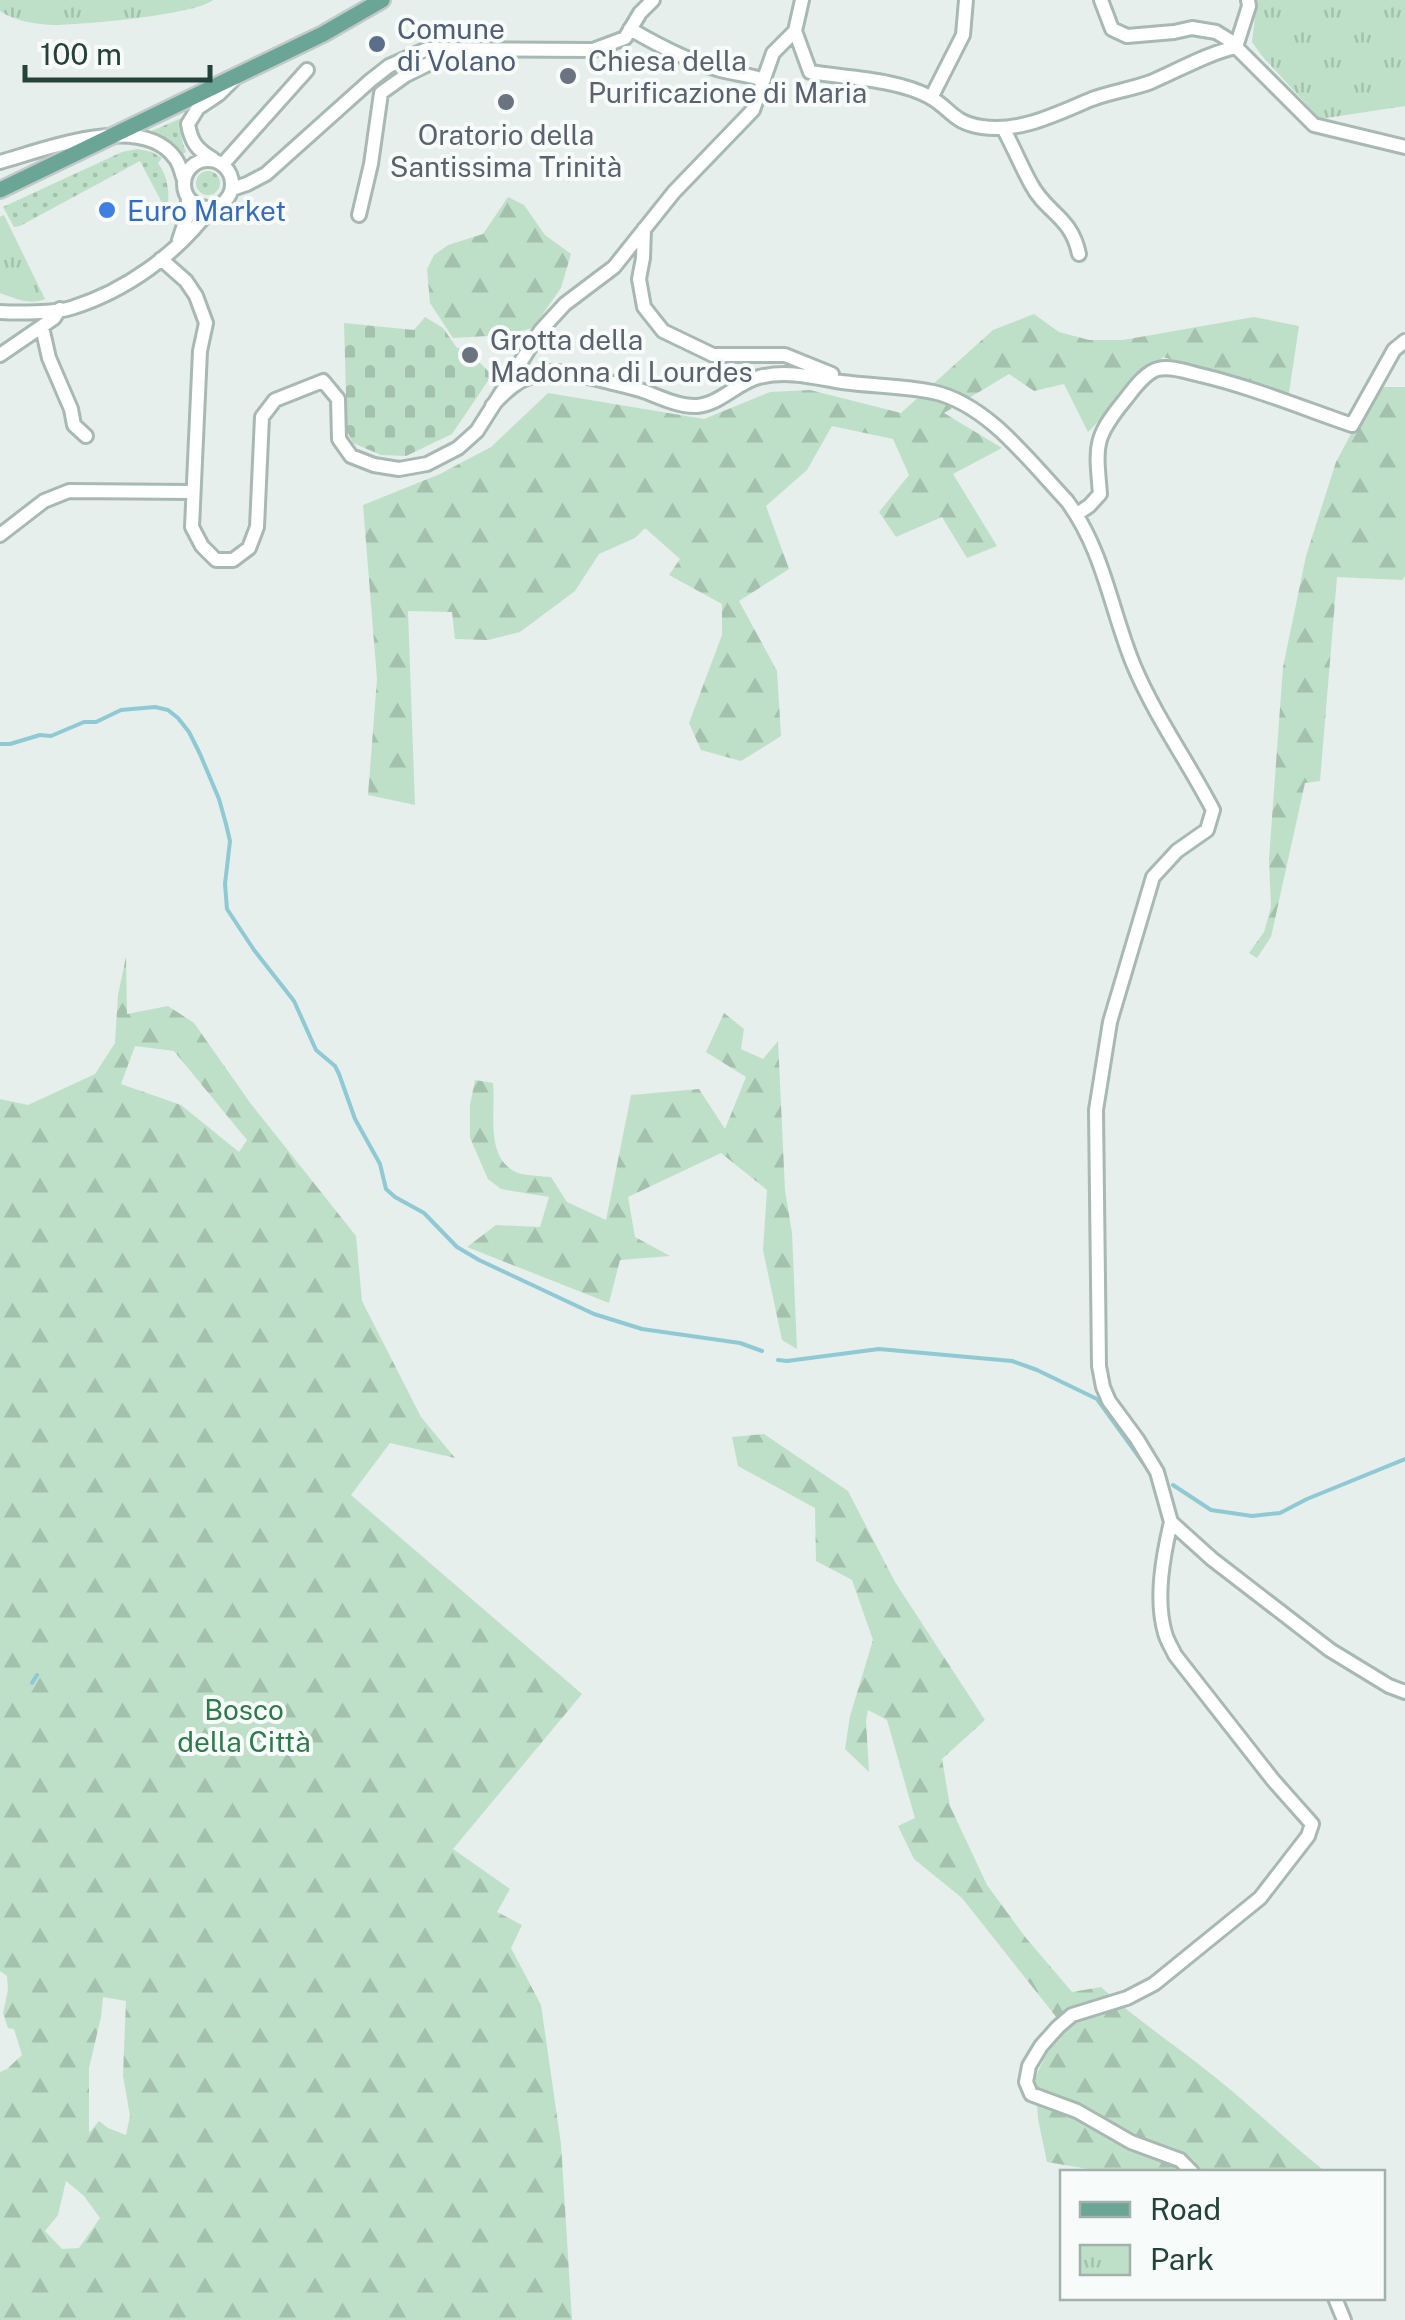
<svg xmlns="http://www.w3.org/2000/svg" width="1405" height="2320" font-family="'Public Sans',sans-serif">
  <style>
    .grass { fill: url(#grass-dots) }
    .forest { fill: url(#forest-firs); fill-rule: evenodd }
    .cemetery { fill: url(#cemetery-stones) }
    .park { fill: url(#park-tufts) }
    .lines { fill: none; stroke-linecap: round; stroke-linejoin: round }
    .stream { stroke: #8ec9d4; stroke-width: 4 }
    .minor-casing { stroke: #a8b8b2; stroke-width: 18 }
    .major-casing { stroke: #c2cac8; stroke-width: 20 }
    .minor { stroke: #fff; stroke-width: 12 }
    .major { stroke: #6aa596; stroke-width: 15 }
    .service-dot { fill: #5c6f8a; stroke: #f7fbf9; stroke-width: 4 }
    .worship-dot { fill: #6b7280; stroke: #f7fbf9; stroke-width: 4 }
    .shop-dot { fill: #3f7fe0; stroke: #f7fbf9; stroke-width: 4 }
    .labels { text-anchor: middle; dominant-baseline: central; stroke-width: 8; stroke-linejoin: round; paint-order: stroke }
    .service-label { font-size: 28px; fill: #4e5e75; stroke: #f7fbf9; text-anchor: start }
    .worship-label { font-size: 28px; fill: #5b616d; stroke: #f7fbf9; text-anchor: start }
    .shop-label { font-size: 28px; fill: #366cbe; stroke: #f7fbf9; text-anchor: start }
    .park-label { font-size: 28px; fill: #2d7a4b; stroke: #f7fbf9 }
  </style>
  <defs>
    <pattern id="grass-dots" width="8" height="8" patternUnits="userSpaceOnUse" patternTransform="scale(2.5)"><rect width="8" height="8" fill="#bfe0c8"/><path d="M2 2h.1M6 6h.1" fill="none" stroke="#a4c1ad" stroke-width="1.8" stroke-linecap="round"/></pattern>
    <pattern id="forest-firs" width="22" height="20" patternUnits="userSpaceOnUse" patternTransform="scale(2.5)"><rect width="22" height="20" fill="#bfe0c8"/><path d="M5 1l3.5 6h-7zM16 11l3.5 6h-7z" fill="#a4c1ad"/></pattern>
    <pattern id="cemetery-stones" width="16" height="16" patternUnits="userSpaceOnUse" patternTransform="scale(2.5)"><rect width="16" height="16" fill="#bfe0c8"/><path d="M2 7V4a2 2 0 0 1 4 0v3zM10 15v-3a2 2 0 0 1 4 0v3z" fill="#a4c1ad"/></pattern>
    <pattern id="park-tufts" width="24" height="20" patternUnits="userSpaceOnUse" patternTransform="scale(2.5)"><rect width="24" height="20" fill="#bfe0c8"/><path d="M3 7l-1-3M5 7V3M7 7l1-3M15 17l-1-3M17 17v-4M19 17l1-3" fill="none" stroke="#a4c1ad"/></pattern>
  </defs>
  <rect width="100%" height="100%" fill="#e6efeb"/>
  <path class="grass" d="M184 117C179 130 181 140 186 152L178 157 149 132Z
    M137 149 152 152 162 158 158 163C169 178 170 194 167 212L140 161 20 226 14 227 3 207 122 152Z
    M196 183a12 12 0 1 1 24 0a12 12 0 1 1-24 0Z"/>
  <path class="forest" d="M508 197 524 205 545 235 571 254 561 288 533 328 505 335 453 338 430 303 427 269 434 255 448 245 483 234Z
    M1034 314 1059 332 1089 340H1123L1254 317 1299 326 1289 393 1163 357 1088 432 1064 384 1034 391 1009 374 944 413 1002 448 953 474 997 546 967 558 942 517 896 537 879 512 909 475 893 439 832 426 807 470 766 506 789 569 739 601 777 671 781 736 741 761 701 750 689 723 722 635V604L669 575 680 559 645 528 635 538 599 554 575 591 520 632 488 640 455 639 452 612 408 611 415 805 368 795 377 679 363 505 440 474 491 447 548 393 704 419 770 392 810 390 901 413 993 330Z
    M1376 387H1405V576L1402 580 1337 577 1320 781 1305 783 1271 937 1257 958 1249 953 1264 932 1271 907 1269 859 1283 667 1306 556 1336 462Z
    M126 957 127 1014 168 1006 194 1023 251 1104 356 1236 362 1301 421 1417 455 1458 390 1443 351 1495 582 1694 453 1849 510 1889 497 1912 522 1925 511 1948 541 2005 561 2144 572 2320H0V2072L7 2069 22 2055 14 2029 8 2028 3 2013 8 1990 7 1976 0 1971V1099L28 1105 95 1074 115 1043 118 995ZM135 1046 174 1051 247 1140 239 1152 181 1105 121 1084ZM103 1997 126 2001 123 2076 130 2116 126 2135 108 2128 99 2121 89 2133V2068L101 2017ZM66 2181 84 2196 100 2218 79 2248 62 2249 45 2231 58 2215Z
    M724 1013 744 1029 741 1049 763 1059 778 1041 785 1190 792 1233 797 1349 782 1340 763 1250 767 1190 721 1153 628 1197 635 1237 670 1256 620 1260 609 1303 467 1247 496 1225 540 1227 549 1197 501 1189 488 1179 470 1138V1105L475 1080 493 1083C496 1112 484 1159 518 1173 528 1176 541 1176 551 1177L567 1202 606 1220 631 1095 699 1089 725 1129 746 1077 706 1052Z
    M764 1434 848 1491 895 1582 985 1720 942 1759 950 1806 987 1885 1026 1938 1072 1992 1101 1987C1134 2018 1171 2042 1206 2070 1248 2102 1285 2140 1326 2172H1106L1047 2162 1038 2119 1035 2078 1061 2023 962 1898 914 1859 898 1826 915 1818 887 1720 868 1710 866 1720 869 1772 845 1749 850 1716 873 1640 852 1580 816 1561 815 1508 738 1466 732 1437Z"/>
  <path class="cemetery" d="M425 317 443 328 457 348H465L492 375 452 434 406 456 381 455 353 443 347 431 344 323 414 330Z"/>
  <path class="park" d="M0 0H213C195 15 80 25 52 25 34 24 15 21 0 11Z
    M1257 0H1405V106L1320 119 1262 56 1252 42Z
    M4 215 45 299C30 306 15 298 0 293V217Z"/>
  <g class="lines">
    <path class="stream" d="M0 744H10L40 735 51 736 84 722H96L121 710 155 707 168 710 178 718 189 732 200 754 219 799 226 824 230 841 225 884 227 909 254 950 294 1001 316 1050 335 1066 339 1074 355 1119 380 1164 386 1189 395 1197 424 1213 457 1247 479 1260 594 1314 642 1329 740 1343 762 1351
      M778 1360 787 1361 879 1349 1012 1361 1037 1370 1097 1399 1152 1475
      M1173 1485 1211 1510 1252 1516 1280 1513 1307 1499 1405 1459
      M32 1683 37 1675"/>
    <defs>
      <path id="minor" d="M1101 0 1112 29 1127 36 1174 32 1192 28 1216 32 1229 40 1314 125 1405 147
        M630 29C658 45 686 60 717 69 732 74 748 74 764 80
        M795 31 810 72C847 78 897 79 930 97 951 109 953 123 982 127 1020 133 1058 113 1092 99 1111 92 1132 89 1151 82 1179 70 1206 54 1236 47L1249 6 1248 0
        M931 98 963 35 966 0
        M1003 128C1013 146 1021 166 1031 184 1046 213 1071 216 1079 254
        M213 159C197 150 191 142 188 124L198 108 219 94 233 80
        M184 184a24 24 0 1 1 48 0a24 24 0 1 1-48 0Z
        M0 162C43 150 142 111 175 158 180 164 181 172 184 180
        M223 164 307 70
        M232 189 247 184 266 174 371 80 389 66 427 49 593 50 625 38 640 13 653 0
        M359 215 371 164 381 93 406 75 453 52
        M644 229 643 258 639 279 644 307 663 331 713 355H785L832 374
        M179 240 187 216 188 199
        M161 259 186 281 196 296 206 323 200 351 192 527 202 546 216 560H233L249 548 257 527 262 417 275 400 323 381 338 399 339 439 351 456 374 465 399 469 427 464 458 448 477 431 541 330 565 304 614 267 674 192 753 110 773 53 795 31 802 0
        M0 312C18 313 55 313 71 308 126 291 177 254 211 208
        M42 327 49 358 71 409 74 425 86 436
        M0 355 54 318 60 309
        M492 406C527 365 553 368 601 380 616 384 631 387 646 392 661 398 681 407 697 406 720 404 738 382 759 377 788 370 813 377 842 382 872 386 903 386 933 392 988 404 1030 462 1067 501 1104 551 1111 611 1134 666 1155 716 1188 762 1213 810L1207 830 1177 851 1153 877 1110 1022 1096 1110 1099 1366 1103 1387 1109 1401 1137 1439 1157 1472 1171 1522 1212 1559 1330 1650 1389 1686 1405 1692
        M1077 514 1089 506 1100 494C1096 446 1093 439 1124 401 1132 391 1145 372 1158 369 1170 366 1185 371 1196 374 1249 386 1300 407 1352 425L1394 350 1405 341
        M0 535 44 501 69 491 193 492
        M1171 1522C1163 1556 1155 1599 1165 1633 1167 1641 1172 1648 1175 1655L1273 1780 1312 1824 1308 1836 1260 1898 1154 1984 1127 1998 1072 2015 1058 2027 1041 2046 1029 2066 1026 2082 1031 2094 1077 2111 1131 2142 1180 2160 1192 2172
        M1335 2298 1344 2320"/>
      <path id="major" d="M0 190 323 34 382 0"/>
    </defs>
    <use href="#minor" class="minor-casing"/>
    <use href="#major" class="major-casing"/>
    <use href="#minor" class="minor"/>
    <use href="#major" class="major"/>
  </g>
  <circle class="service-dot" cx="377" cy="44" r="10"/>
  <g class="worship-dot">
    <circle cx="568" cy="76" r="10"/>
    <circle cx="506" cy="102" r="10"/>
    <circle cx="470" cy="355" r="10"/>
  </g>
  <circle class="shop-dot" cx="107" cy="210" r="10"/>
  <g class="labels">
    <g class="service-label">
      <text x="397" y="28">Comune<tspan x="397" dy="32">di Volano</tspan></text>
    </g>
    <g class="worship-label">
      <text x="588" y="60">Chiesa della<tspan x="588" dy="32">Purificazione di Maria</tspan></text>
      <text x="506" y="134" text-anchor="middle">Oratorio della<tspan x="506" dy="32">Santissima Trinità</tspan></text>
      <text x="490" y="339">Grotta della<tspan x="490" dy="32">Madonna di Lourdes</tspan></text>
    </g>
    <g class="shop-label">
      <text x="127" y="210">Euro Market</text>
    </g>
    <g class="park-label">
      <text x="244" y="1709">Bosco<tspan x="244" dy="32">della Città</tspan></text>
    </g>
  </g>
  <rect x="1060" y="2170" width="325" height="130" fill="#f7fbf9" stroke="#a3b1ad" stroke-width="2.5"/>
  <rect x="1080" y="2202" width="50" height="15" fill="#6aa596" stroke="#a3b1ad" stroke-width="2.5"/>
  <text x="1150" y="2220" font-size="30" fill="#24423a">Road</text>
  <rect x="1080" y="2245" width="50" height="30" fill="url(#park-tufts)" stroke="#a3b1ad" stroke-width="2.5"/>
  <text x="1150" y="2270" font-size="30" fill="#24423a">Park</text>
  <path d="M25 65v15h185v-15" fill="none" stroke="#24423a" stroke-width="5"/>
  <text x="40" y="65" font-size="30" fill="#24423a" stroke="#f7fbf9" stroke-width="8" paint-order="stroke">100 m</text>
</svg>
